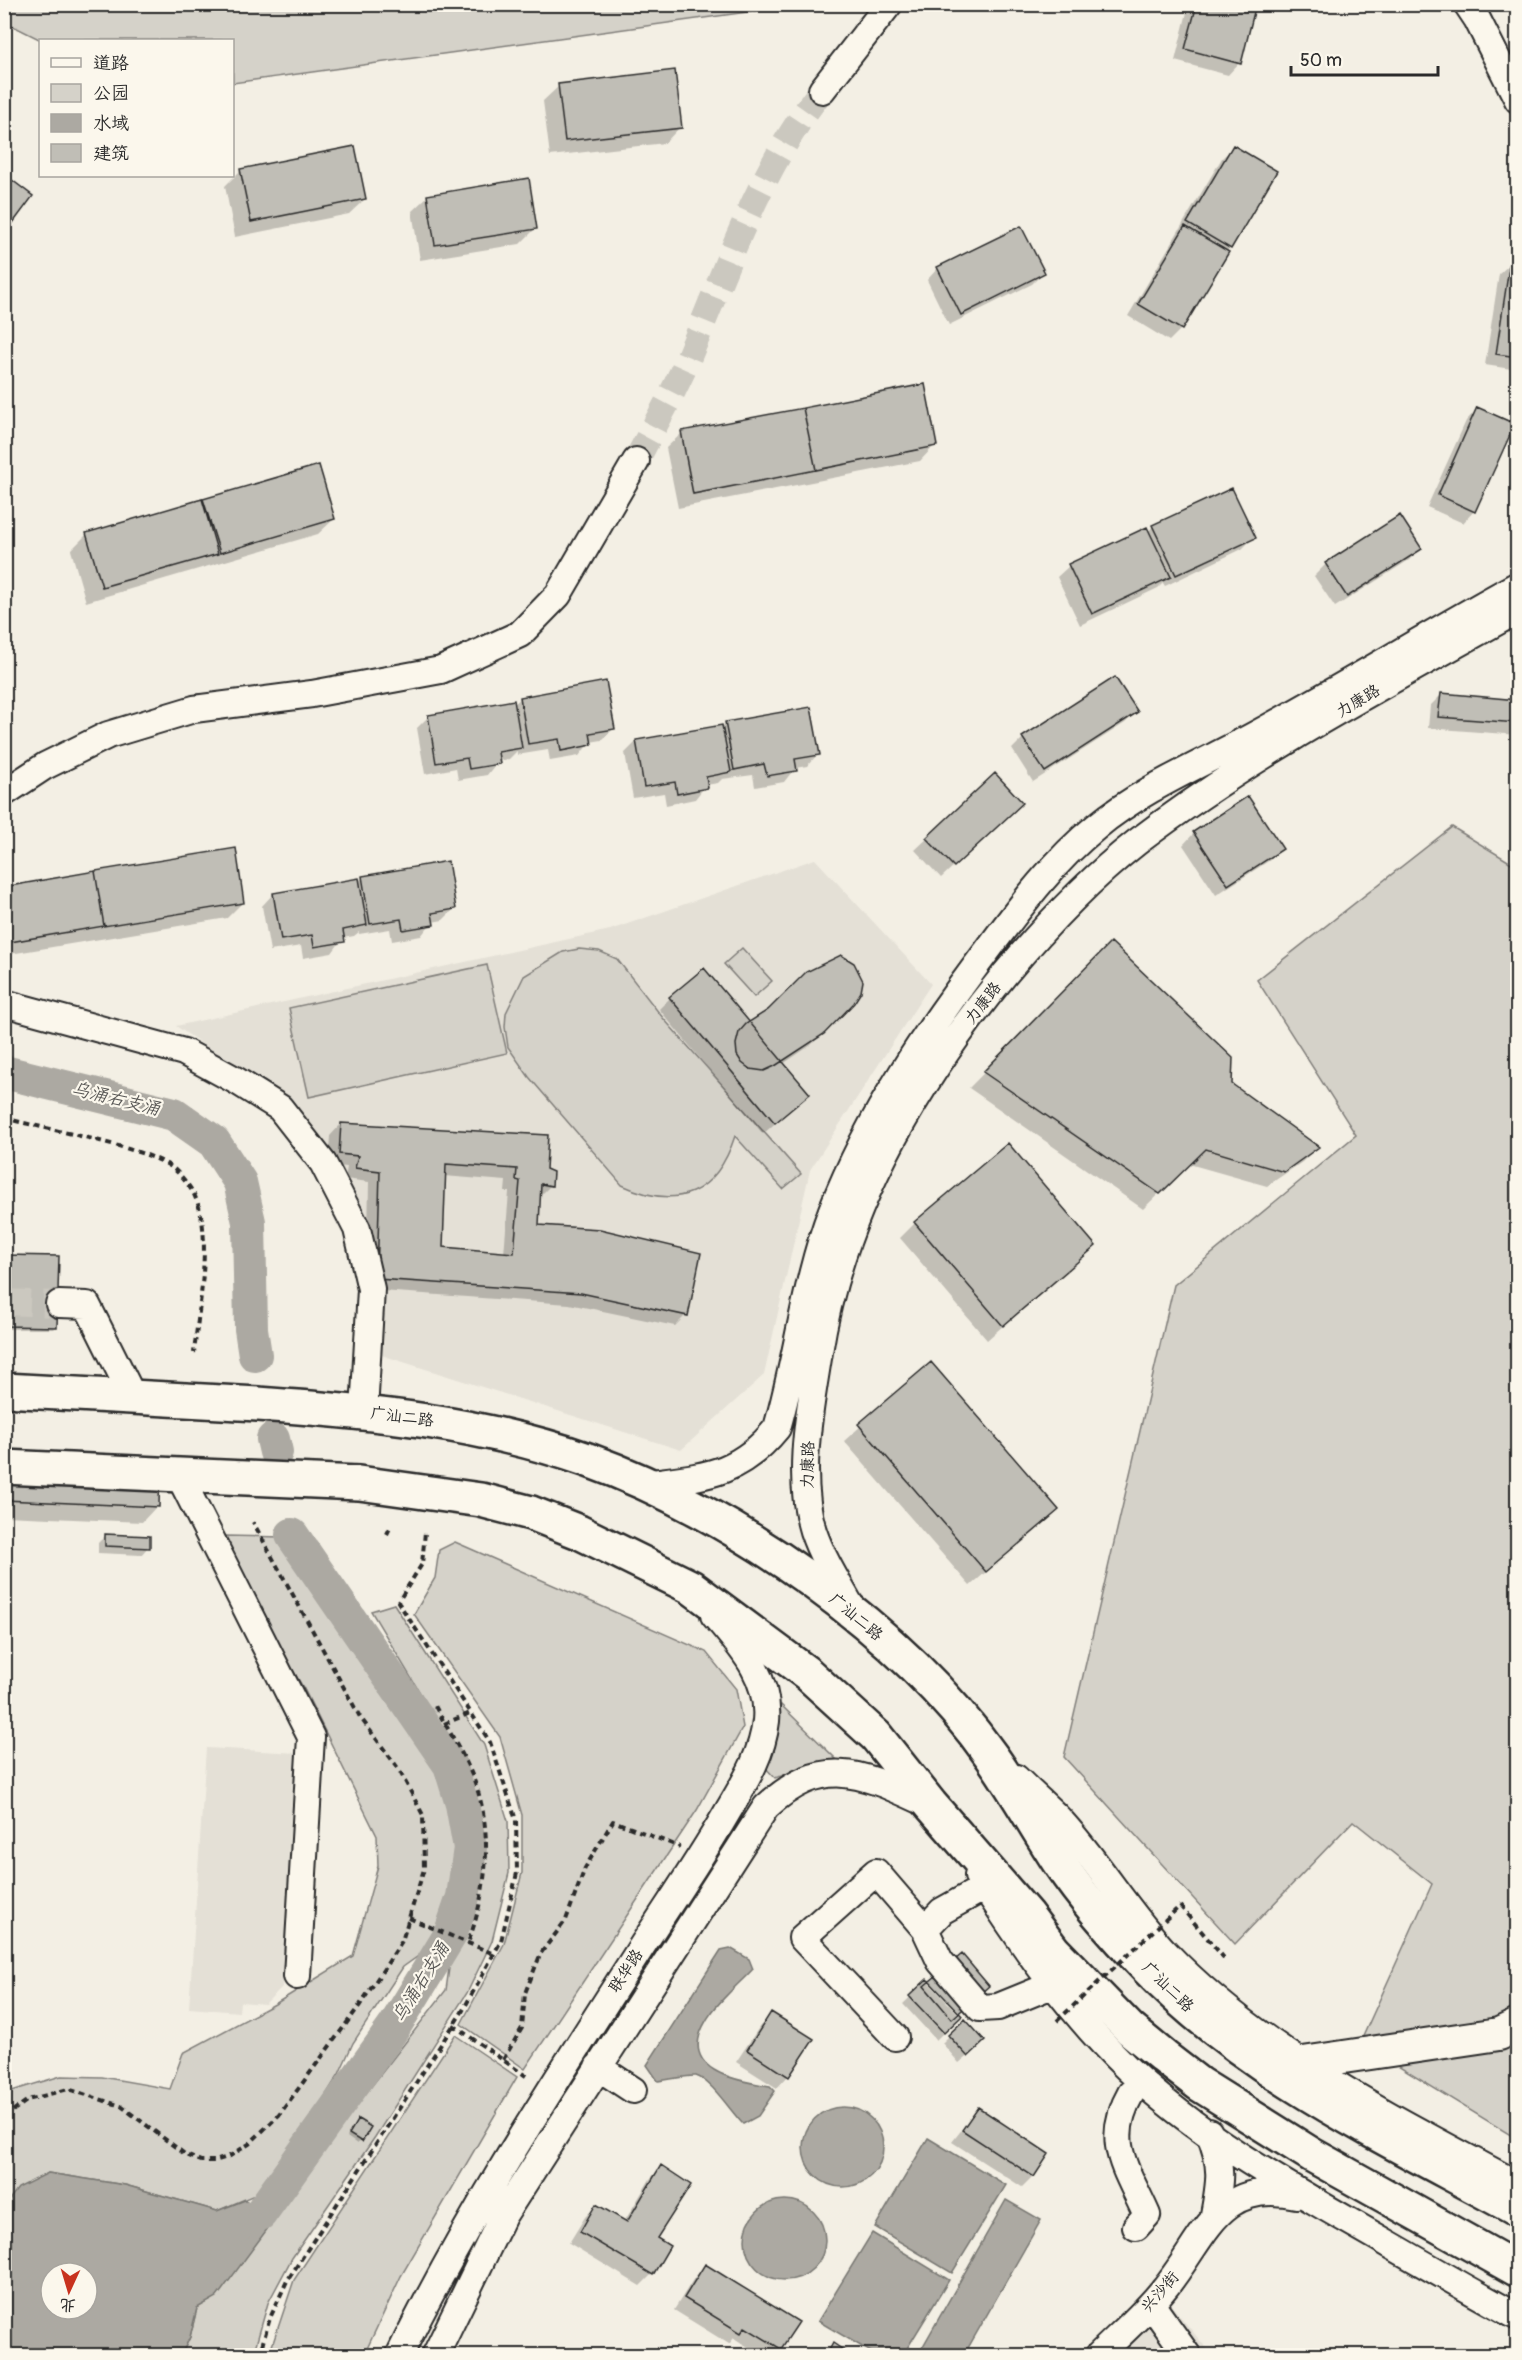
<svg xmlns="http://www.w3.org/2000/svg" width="1522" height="2360" font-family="Pangolin,'LXGW WenKai TC',sans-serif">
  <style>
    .built { fill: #e4e0d6 }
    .green { fill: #d5d2c9; stroke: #807e7a; stroke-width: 1.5 }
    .water { fill: #aca9a2; stroke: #787772; stroke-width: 1.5; fill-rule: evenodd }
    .shadow { fill: #0003; fill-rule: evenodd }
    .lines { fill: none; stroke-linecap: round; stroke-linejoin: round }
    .river { stroke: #aca9a2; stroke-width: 34 }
    .building { fill: #c0beb6; stroke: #2b2b2b; stroke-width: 1.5; fill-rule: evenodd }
    .minor-tunnel { stroke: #cbc8bf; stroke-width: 26; stroke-dasharray: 26 13; stroke-linecap: butt }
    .minor-casing { stroke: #2b2b2b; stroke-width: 30 }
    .major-casing { stroke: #2b2b2b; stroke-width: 36 }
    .highway-casing { stroke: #2b2b2b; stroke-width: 38 }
    .path { stroke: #2b2b2b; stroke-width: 4; stroke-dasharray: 6 4.5; stroke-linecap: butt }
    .minor { stroke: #fbf7ec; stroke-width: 26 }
    .major { stroke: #fbf7ec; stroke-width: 32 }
    .highway { stroke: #fbf7ec; stroke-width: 33 }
    .path-bridge { stroke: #2b2b2b; stroke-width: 4; stroke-dasharray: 6 4.5; stroke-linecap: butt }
    .labels { text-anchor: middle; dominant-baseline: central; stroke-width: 4.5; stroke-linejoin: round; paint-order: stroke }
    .street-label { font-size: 16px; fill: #2b2b2b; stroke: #fbf7ec }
    .water-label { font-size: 18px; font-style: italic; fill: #585755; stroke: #fbf7ec }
  </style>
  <rect width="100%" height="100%" fill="#f3efe4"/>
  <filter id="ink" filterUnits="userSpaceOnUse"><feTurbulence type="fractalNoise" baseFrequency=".0167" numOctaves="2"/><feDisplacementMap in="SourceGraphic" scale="12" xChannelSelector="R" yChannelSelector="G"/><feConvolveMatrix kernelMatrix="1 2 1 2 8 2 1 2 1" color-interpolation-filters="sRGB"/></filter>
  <g filter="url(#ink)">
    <path class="built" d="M815 859 931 984 810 1170 764 1375 681 1450 375 1353 373 1268 285 1101 176 1026 610 930Z
      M206 1748 298 1753 283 1986 265 2004 240 2002 239 2012 189 2008Z
      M1166 2299 1212 2355 1114 2356Z"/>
    <path class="green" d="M4 5 5 4 799 5 233 83 232 40H41L5 22Z
      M1452 827 1518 867 1517 2139 1360 2043 1432 1884 1353 1821 1235 1944 1064 1757 1174 1285 1356 1135 1257 980Z
      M742 948 772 981 754 997 724 964Z
      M579 949 599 951 617 959 663 1018 801 1174 783 1189 735 1136C716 1194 678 1211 622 1185L529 1077 508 1047 505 1027 506 1013 524 976 563 952Z
      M487 965 507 1053 309 1097 289 1008Z
      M225 1536 284 1537 427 1748 447 1781 460 1848 453 1899 444 1923 428 1949 403 1967 353 2043 339 2074 312 2117 257 2194 217 2211 125 2185 48 2173 5 2205V2093L61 2076 102 2077 170 2089 183 2053 275 2004 353 1956 378 1866 377 1836 304 1689 246 1589Z
      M455 1542 706 1652 736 1689 743 1727 697 1810 525 2069 461 2024 504 1944 522 1873V1815L500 1737 414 1614 435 1578 439 1550Z
      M394 1604 484 1745 508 1821 509 1873 492 1941 467 1993 375 2137 292 2258 268 2303 253 2355 181 2356 190 2337 197 2308 217 2296 360 2101 446 1990 450 1961 459 1944 474 1890 480 1841 470 1786 437 1721 371 1611Z
      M781 1705 836 1759 775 1778 764 1766Z
      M455 2035 517 2077 401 2276 364 2355H269L294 2280Z"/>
    <path class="water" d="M730 1948 749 1959 753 1969C738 1985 717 2002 706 2021 677 2070 735 2081 770 2086L775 2091 758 2116 743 2124C731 2112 711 2080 696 2076 689 2075 667 2080 658 2081L647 2065 721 1950Z
      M803 2147a40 40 0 1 1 80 0a40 40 0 1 1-80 0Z
      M928 2138 1006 2185 952 2273 875 2227Z
      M48 2173 125 2185 217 2211 245 2200 268 2228 217 2297 197 2308 190 2337 181 2355H5V2205L18 2188ZM51 2273H87V2309H51Z
      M745 2240a40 40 0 1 1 80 0a40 40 0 1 1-80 0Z
      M1006 2200 1041 2220 964 2355H918Z
      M872 2233 949 2280 903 2355H876L818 2321Z"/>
    <path class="shadow" d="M1189 4H1255L1239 63 1228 75 1175 61Z
      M559 86 680 127 665 143 550 156 543 101Z
      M354 147 365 199 349 214 235 237 225 186 240 171Z
      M1234 147 1229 248 1181 329 1169 341 1128 316 1222 158Z
      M428 196 535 229 520 244 420 260 412 211Z
      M1511 263 1518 264V370L1485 365 1499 274Z
      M938 268 1043 273 1032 284 949 325 927 280Z
      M1477 409 1474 511 1463 523 1427 507 1466 421Z
      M682 433 935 445 920 461 678 508 666 448Z
      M204 500 334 519 318 534 86 602 71 550 86 535Z
      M1153 526 1254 537 1242 549 1165 586 1163 583 1158 588 1080 625 1057 577 1069 566 1147 529 1148 532Z
      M1420 549 1409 560 1335 607 1314 576 1326 564Z
      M1441 695 1518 701V735L1428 728 1430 706Z
      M521 698 613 729 602 740 590 742 579 756 550 761 548 750 517 755V751L509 759 498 761 487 775 458 780 456 768 425 774 417 728 428 717 513 705Z
      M1136 712 1125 723 1033 782 1012 749 1023 738Z
      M726 724 818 754 807 766 795 768 784 782 755 787 753 775 722 779 718 783 706 785 695 799 666 805 664 793 633 798 625 753 637 741 721 728Z
      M995 775 1009 814 941 878 915 850Z
      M1194 833 1281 848 1270 860 1216 895 1183 845Z
      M362 878 455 908 443 920 432 922 421 936 392 941 390 929 359 934V932L354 936 343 938 332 953 303 958 301 946 270 951 262 906 273 894 358 882Z
      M4 888 243 902 227 918 4 955Z
      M1111 944 1230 1085 1317 1147 1302 1162 1267 1186 1189 1164 1143 1209 969 1088Z
      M670 998 749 1024 769 1012 853 1002 811 1045 783 1064 808 1094 763 1134 659 1009Z
      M341 1124 545 1170 551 1185 539 1197 537 1226 686 1315 675 1326 569 1304 367 1290 369 1182 345 1179 347 1167 328 1165 330 1136ZM444 1176 506 1181 505 1192H509L504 1254 441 1249Z
      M915 1223 1094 1246 987 1340 900 1238Z
      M4 1257 56 1326 53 1329H4Z
      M930 1365 1057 1510 970 1586 844 1441Z
      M4 1454 157 1506 142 1522 4 1516Z
      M106 1535 148 1547 141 1555 98 1553V1543Z
      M927 1981 960 2016 936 2040 903 2004Z
      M772 2014 788 2076 777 2088 736 2062 760 2026Z
      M949 2036 976 2049 959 2063 942 2043Z
      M978 2109 1033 2176 1022 2187 952 2142Z
      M358 2121 361 2141 357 2144 347 2137Z
      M661 2167 652 2274 640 2286 569 2243 585 2217 596 2206 624 2222 650 2179Z
      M705 2266 780 2348 773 2356H762L734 2338 729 2344 674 2310 694 2278Z"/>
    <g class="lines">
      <path class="river" d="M4 1072 174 1114 214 1142 240 1182 249 1222 251 1329 255 1355
        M273 1439 276 1452
        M217 2235 260 2214 394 2027 450 1935 463 1897 470 1848 462 1804 450 1765 292 1535"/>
    </g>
    <path class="building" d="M1197 4H1256L1241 64 1185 49Z
      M675 70 682 128 565 141 558 84Z
      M1233 145 1277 171 1231 249 1187 223Z
      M355 146 366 199 251 222 240 169Z
      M4 174 33 196 7 231 4 229Z
      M529 178 537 229 435 245 427 195Z
      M1021 226 1045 273 961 315 937 267Z
      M1185 226 1229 252 1182 330 1138 304Z
      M1510 261 1518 262V357L1496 354Z
      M925 384 937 446 816 470 803 408Z
      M1477 407 1515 424 1475 512 1438 495Z
      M803 408 816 470 693 494 681 431Z
      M319 465 335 519 220 553 203 499Z
      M1232 488 1256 538 1176 575 1152 525Z
      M202 499 218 554 102 587 86 533Z
      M1400 515 1422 549 1347 597 1325 563Z
      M1147 527 1171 577 1092 614 1068 564Z
      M1115 677 1138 712 1045 772 1022 737Z
      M606 681 615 729 590 733 592 745 561 751 559 739 528 744 520 697Z
      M1441 693 1518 700V723L1438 717Z
      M514 700 522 748 498 752 500 764 469 769 467 758 436 763 428 715Z
      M811 707 820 755 795 759 797 771 767 776 764 764 734 770 725 722Z
      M722 725 731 772 706 777 708 788 677 794 675 782 644 787 636 740Z
      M995 773 1023 803 954 867 926 838Z
      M1248 796 1283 849 1228 885 1193 832Z
      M236 848 244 903 104 926 95 871Z
      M448 861 456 909 432 913 434 925 403 930 401 919 370 924 362 876Z
      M95 871 104 926 4 943V887Z
      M359 878 367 925 343 930 345 942 314 947 312 935 281 940 273 893Z
      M1111 942 1233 1058 1232 1084 1319 1147 1284 1172 1206 1149 1160 1194 983 1072Z
      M841 955 854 963 863 981 861 992 854 1003 824 1034 775 1066 764 1071 750 1069 742 1063 737 1055 736 1044 739 1032 746 1024 768 1010 806 972Z
      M704 968 810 1094 775 1123 669 997Z
      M341 1123 548 1135 546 1169 553 1172 552 1186 541 1184 539 1225 600 1229 701 1253 688 1316 581 1293 377 1279 380 1171 355 1168 358 1156 339 1154ZM446 1164 517 1169 516 1180 520 1181 514 1253 443 1247Z
      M1008 1143 1096 1246 1003 1326 914 1222Z
      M4 1255 59 1256 57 1327 4 1326Z
      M931 1362 1059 1510 986 1572 858 1424Z
      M4 1453 160 1460 159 1507 4 1500Z
      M105 1534 150 1536V1548L105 1546Z
      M962 1954 989 1986 952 2019 924 1986Z
      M927 1979 962 2016 944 2033 909 1996Z
      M771 2012 814 2039 789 2077 747 2050Z
      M965 2019 985 2041 968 2057 948 2035Z
      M978 2107 1049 2154 1034 2177 962 2130Z
      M358 2119 371 2127 362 2142 349 2134Z
      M661 2165 691 2185 657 2238 670 2246 653 2275 580 2232 596 2204 627 2222Z
      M705 2264 799 2322 781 2349 745 2327 741 2333 684 2298Z
      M833 2343 852 2356H826Z"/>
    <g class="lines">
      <path class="minor-tunnel" d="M636 461C653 428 673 394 688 359 727 267 759 169 822 90
        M4 1302 59 1304"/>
      <defs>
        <path id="minor" d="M1467 4 1477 19 1518 100
          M822 90 889 4
          M4 793 45 766 108 735 194 709 312 694 441 670 520 634 558 595 636 461
          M4 1003 184 1052 237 1081 280 1108 323 1163 357 1229 371 1289 364 1412
          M59 1304 87 1305 133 1397
          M178 1473 311 1737 297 1976
          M644 1484C703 1476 737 1477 777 1428 798 1356 805 1281 832 1210 870 1113 928 1029 990 947 1022 904 1055 860 1096 827 1143 788 1202 764 1255 735 1343 687 1429 634 1518 585
          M852 1608C838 1583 822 1558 813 1531 796 1475 810 1409 819 1352 841 1210 915 1084 1005 974 1045 926 1087 881 1137 842 1255 752 1388 683 1518 610
          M1016 1778C1030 1792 1045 1805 1059 1819 1098 1861 1127 1912 1166 1953 1262 2054 1397 2119 1518 2185
          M978 1876C1022 1945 1069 2012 1128 2069 1194 2132 1277 2180 1356 2225 1410 2256 1463 2287 1518 2317
          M985 1887 942 1911 925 1929 940 1961 980 2008 998 2007 1052 1985
          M895 2037 802 1938 876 1872 925 1929
          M598 2067 633 2090
          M1131 2093C1103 2142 1127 2169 1147 2215L1136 2227
          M1209 2132C1224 2167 1220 2183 1213 2220
          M1151 2304 1188 2356
          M399 2356C467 2217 551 2088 635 1957 665 1910 697 1864 725 1816 743 1785 762 1757 766 1721 770 1677 741 1647 714 1615
          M435 2356 503 2216 766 1807C826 1752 864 1775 929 1804
          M1098 2356C1120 2334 1144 2314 1163 2290 1205 2240 1217 2177 1297 2195"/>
        <path id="major" d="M1303 2063 1499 2034 1518 2025"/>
        <path id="highway" d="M4 1390C89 1395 174 1399 258 1404 371 1412 480 1422 588 1460 733 1512 903 1630 992 1757 1016 1791 1037 1829 1060 1864 1085 1901 1116 1936 1147 1968 1250 2075 1389 2139 1518 2210
          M4 1467 359 1483 481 1500 531 1513 579 1532 691 1587 808 1674 876 1736 931 1805 1026 1914 1053 1950 1130 2029 1164 2057 1199 2084 1312 2155 1518 2270"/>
      </defs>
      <use href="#minor" class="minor-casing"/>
      <use href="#major" class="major-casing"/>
      <use href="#highway" class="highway-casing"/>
      <path class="path" d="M4 1118C41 1128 150 1148 174 1169 181 1175 193 1190 196 1199 213 1236 198 1312 194 1353
        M387 1534 390 1528
        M435 1706C448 1730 464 1754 474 1780 494 1832 487 1891 468 1943
        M444 1724 470 1713
        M1180 1906 1224 1958
        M409 1918 494 1954
        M453 2025 526 2076
        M503 2060 522 2028 525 1993 541 1953 566 1920 585 1868 613 1821 680 1847
        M4 2117 28 2100 68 2089 121 2106 186 2155 201 2161H215L230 2156 249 2144 279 2115 360 2005 402 1941 424 1869 423 1815 398 1768 360 1717 253 1522
        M259 2356 270 2318 287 2281 462 2012 501 1941 517 1873 516 1820 490 1742 398 1602 422 1564 425 1532"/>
      <use href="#minor" class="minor"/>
      <use href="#major" class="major"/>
      <use href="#highway" class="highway"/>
      <path class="path-bridge" d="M1057 2021 1180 1906"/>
    </g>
  </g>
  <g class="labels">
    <g class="street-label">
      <text transform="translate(1358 701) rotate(-31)">力康路</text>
      <text transform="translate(983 1003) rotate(-52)">力康路</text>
      <text transform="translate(402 1417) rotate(7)">广汕二路</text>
      <text transform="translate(808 1465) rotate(-89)">力康路</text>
      <text transform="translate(856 1617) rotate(40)">广汕二路</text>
      <text transform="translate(626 1971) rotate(-57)">联华路</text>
      <text transform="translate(1168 1987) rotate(44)">广汕二路</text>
      <text transform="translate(1160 2292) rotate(-49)">兴沙街</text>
    </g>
    <g class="water-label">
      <text transform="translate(116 1099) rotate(14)">乌涌右支涌</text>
      <text transform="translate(421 1982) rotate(-58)">乌涌右支涌</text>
    </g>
  </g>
  <rect width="1522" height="2360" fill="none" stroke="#fbf7ec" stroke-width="24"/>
  <rect x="12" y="12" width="1498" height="2336" fill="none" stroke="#2b2b2b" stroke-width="2" filter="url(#ink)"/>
  <rect x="39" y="39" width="195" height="138" fill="#fbf7ec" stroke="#a8a59f" stroke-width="1.5"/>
  <rect x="51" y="58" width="30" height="9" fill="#fbf7ec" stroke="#a8a59f" stroke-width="1.5"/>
  <text x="93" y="69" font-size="18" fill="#2b2b2b">道路</text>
  <rect x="51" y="84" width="30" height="18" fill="#d5d2c9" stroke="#a8a59f" stroke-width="1.5"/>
  <text x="93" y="99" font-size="18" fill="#2b2b2b">公园</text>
  <rect x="51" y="114" width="30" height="18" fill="#aca9a2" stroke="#a8a59f" stroke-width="1.5"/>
  <text x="93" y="129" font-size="18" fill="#2b2b2b">水域</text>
  <rect x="51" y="144" width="30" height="18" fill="#c0beb6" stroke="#a8a59f" stroke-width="1.5"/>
  <text x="93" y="159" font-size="18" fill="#2b2b2b">建筑</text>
  <g transform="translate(69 2291) rotate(184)"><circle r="28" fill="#fbf7ec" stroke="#a8a59f" stroke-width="1.5"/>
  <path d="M0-4.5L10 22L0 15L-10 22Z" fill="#c8321e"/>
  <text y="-9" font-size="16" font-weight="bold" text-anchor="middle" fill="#2b2b2b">北</text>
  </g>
  <path d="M1291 66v9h147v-9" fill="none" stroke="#2b2b2b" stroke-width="3"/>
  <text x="1300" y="66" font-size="18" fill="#2b2b2b" stroke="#fbf7ec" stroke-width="4.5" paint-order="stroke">50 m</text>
</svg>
